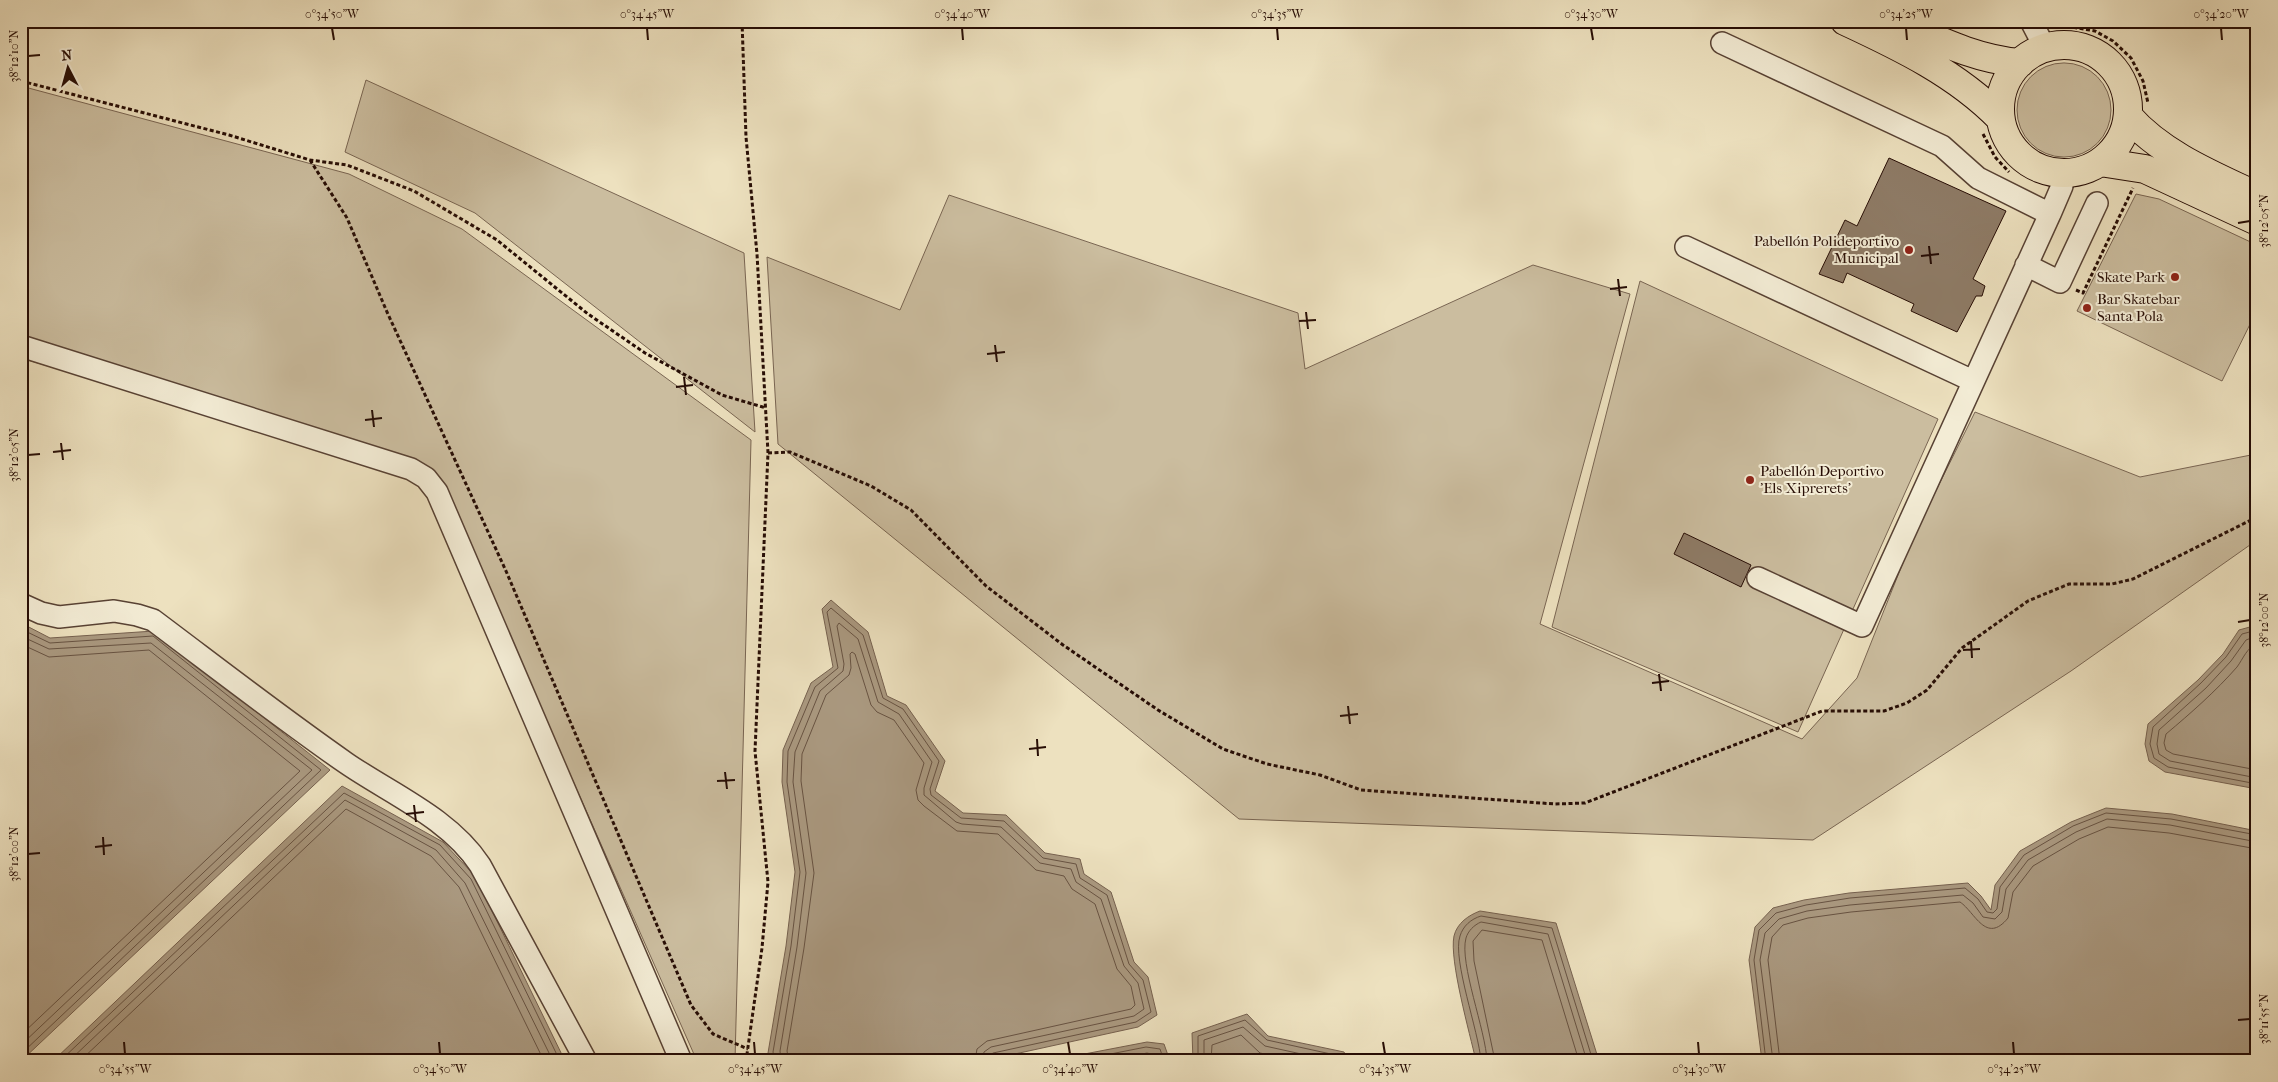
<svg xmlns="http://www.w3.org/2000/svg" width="2278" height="1082" font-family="'IM FELL French Canon',serif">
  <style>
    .green { fill: #cbbd9f; stroke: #796552 }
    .water { fill: #aa9980; stroke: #76614f }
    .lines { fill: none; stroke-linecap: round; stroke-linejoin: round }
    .shore { stroke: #685342; stroke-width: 1 }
    .building { fill: #8e7b66; stroke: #270d05 }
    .minor-casing { stroke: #584234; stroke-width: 24 }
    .major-casing { stroke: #270d05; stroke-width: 30 }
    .path { stroke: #270d05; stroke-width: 3; stroke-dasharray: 4 2.5; stroke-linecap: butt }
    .minor { stroke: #f3ecd5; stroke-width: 21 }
    .major { stroke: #ede1bf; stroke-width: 28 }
    .ticks { fill: none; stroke: #270d05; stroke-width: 2 }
    .poi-dot { fill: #8f2418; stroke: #f3ecd5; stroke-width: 2 }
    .labels { text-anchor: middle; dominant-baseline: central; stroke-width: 4; stroke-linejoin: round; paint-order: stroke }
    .poi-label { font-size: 15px; fill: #270d05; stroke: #f3ecd5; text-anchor: end }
    .neatline { fill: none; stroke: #270d05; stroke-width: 2 }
    .ticks-label { font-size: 12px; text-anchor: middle; fill: #270d05 }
  </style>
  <rect width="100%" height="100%" fill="#ede1bf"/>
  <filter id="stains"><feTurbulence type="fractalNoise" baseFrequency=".004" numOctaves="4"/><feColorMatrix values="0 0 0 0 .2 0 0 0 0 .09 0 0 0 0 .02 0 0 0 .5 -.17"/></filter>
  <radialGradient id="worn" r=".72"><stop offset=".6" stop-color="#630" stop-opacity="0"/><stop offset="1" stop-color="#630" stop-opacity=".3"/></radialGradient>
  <path class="green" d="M2017 110a47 47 0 1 1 94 0a47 47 0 1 1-94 0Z
    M366 80 744 253 755 432 475 213 345 152Z
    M21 86 349 174 462 229 751 440 735 1061H697L441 483 21 358Z
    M2136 194 2159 199 2257 245V310L2222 381 2077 311Z
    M949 195 1298 313 1305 369 1533 265 1630 294 1540 624 1802 739 1857 678 1914 535 1975 412 2140 477 2256 454 2257 452V540L2071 671 1813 840 1239 819 778 444 767 257 900 310Z
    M1640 281 1938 419 1798 732 1552 627Z"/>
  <path class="water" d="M831 600 868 632 887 696 906 705 945 761 935 791 963 813 1006 815 1045 853 1080 859 1084 874 1111 892 1134 962 1148 977 1157 1015 1138 1027 983 1061H770L768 1053 786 946 795 872 782 782 783 750 811 683 833 667 822 609Z
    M21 623 50 638 154 631 330 770 21 1061Z
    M2257 625V789L2165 772 2149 761 2145 744 2148 724 2198 680 2223 654 2239 630Z
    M342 786 443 842 475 876 565 1061H53Z
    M2106 808 2172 814 2257 831V1061H1762L1749 960 1755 927 1773 908 1804 900 1849 893 1968 883 1981 896 1991 910 1995 885 2020 851 2071 822Z
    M1480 911 1556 923 1599 1061H1476C1470 1034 1449 960 1454 936 1457 923 1469 915 1480 911Z
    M1247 1014 1268 1036 1344 1052 1349 1061H1193L1192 1033Z
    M1147 1042 1164 1044 1170 1061H1048Z"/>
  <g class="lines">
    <path class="shore" d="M21 629 50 643 153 636 321 770 21 1054
      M2257 630 2242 634 2226 657 2201 683 2153 727 2150 744 2154 758 2168 767 2257 784
      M21 636 49 649 151 643 312 770 21 1045
      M2257 636 2246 640 2231 661 2206 688 2159 730 2157 744 2159 754 2170 761 2257 778
      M21 644 49 657 149 650 300 771 21 1035
      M2257 644C2247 647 2243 659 2237 667 2216 691 2191 713 2166 734L2164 743 2166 750 2173 754 2257 770
      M60 1061 344 793 440 845 471 879 560 1061
      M69 1061 345 800 436 850 465 883 553 1061
      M80 1061 346 809 431 856 459 887 544 1061
      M775 1061 773 1052 791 946 800 872 787 782 788 751 815 687 838 668 827 612 831 608 863 635 883 698 903 709 939 761 930 789 931 795 961 818 1004 821 1043 858 1076 864 1080 878 1107 895 1129 964 1143 980 1151 1012 1136 1022 993 1053 989 1056 988 1061
      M781 1061 780 1051 797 947 806 873 793 782 795 752 820 691 843 671 844 664 837 626 839 623 858 639 878 702 899 714 932 762 924 788V795L956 822 962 824 1001 827 1040 863 1071 869 1076 882 1101 899 1124 966 1138 983 1144 1009 1134 1016 991 1047 984 1052 982 1061
      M789 1061 787 1051 804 948 814 873 801 781 802 754 826 695 849 675 851 668 850 654 852 652 855 654 871 705 877 712 894 720 924 763 916 790 918 800 924 806 957 831 998 834 1036 870 1064 876 1072 889 1095 904 1117 969 1131 986 1135 1005 1131 1009 987 1041 977 1049 975 1061
      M1075 1061 1146 1047 1160 1049 1164 1061
      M1108 1061 1147 1053 1155 1055 1158 1061
      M1198 1061V1036L1245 1020 1267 1040 1340 1056 1344 1061
      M1204 1061V1040L1243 1027 1265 1046 1333 1061
      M1211 1061 1212 1045 1241 1035 1260 1053 1300 1061
      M1481 1061C1479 1032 1452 959 1460 936 1463 926 1471 919 1481 916L1552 928 1593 1061
      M1487 1061C1486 1031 1459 963 1466 938 1468 931 1474 925 1481 922L1548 934 1587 1061
      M1495 1061 1474 961 1473 941 1482 930 1542 940 1579 1061
      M1766 1061 1754 960 1759 930 1776 913 1806 905 1850 898 1965 888 1978 899 1987 912 1993 913 1997 909 2000 887 2024 855 2073 826 2106 813 2171 819 2257 835
      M1773 1061 1760 960 1765 933 1779 919 1807 911 1850 905 1963 895 1973 903 1983 917 1995 919 2002 912 2006 889 2028 860 2076 832 2107 819 2170 825 2257 842
      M1780 1061 1768 960 1772 937 1783 925 1808 918 1851 912 1960 902C1975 912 1986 945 2008 918L2013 892 2033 866 2079 839 2108 827 2169 833 2257 849"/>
  </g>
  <path class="building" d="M1889 158 2006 211 1973 279 1985 286 1982 296H1976L1957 332 1911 311 1914 304 1847 273 1843 283 1819 274 1845 220 1857 226Z
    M1684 533 1751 565 1741 587 1674 554Z"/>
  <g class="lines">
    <defs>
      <path id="minor" d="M2031 21 2045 48
        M1722 43 1942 146 1978 178 2050 214
        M1686 247 1973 381
        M2026 265 2060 282 2097 203
        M21 346 411 469 426 478 437 492 681 1061
        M1758 578 1862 626 2050 214 2062 186V173
        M21 604 41 613 59 617 114 611 137 615 153 620C217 668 280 717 346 763 391 794 449 818 480 865L586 1061"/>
      <path id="major" d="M1845 21C1901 47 1957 74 2000 118
        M1894 21C1936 39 1974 59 2020 63
        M2000 109a64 64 0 1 1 128 0a64 64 0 1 1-128 0Z
        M2128 116C2161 154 2212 175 2257 196
        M2100 162 2145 169 2257 221"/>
    </defs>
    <use href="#minor" class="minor-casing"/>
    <use href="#major" class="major-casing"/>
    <path class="path" d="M742 21 746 137 757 254 768 453 755 751 768 882 762 948 746 1061
      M2054 24 2095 31 2113 41 2131 58 2143 81 2148 103
      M21 81 229 135 310 160 347 165 414 191 497 240 588 314 645 353 722 395 766 408
      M1983 134 1995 157 2009 172
      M310 160 347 218 387 312 506 571 691 1005 713 1034 748 1049
      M2076 290 2083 293 2133 188
      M768 453 790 452 871 486 911 510 986 586 1063 645 1158 710 1223 749 1267 764 1320 775 1361 790 1555 804 1585 803 1822 711H1884L1907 703 1927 690 1962 648 2028 601 2069 584H2112L2133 579 2257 517"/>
    <use href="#minor" class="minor"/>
    <use href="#major" class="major"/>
  </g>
  <path class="ticks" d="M332 28 334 40M647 28 648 40M962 28 963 40M1277 28 1278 40M1591 28 1593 40M1906 28 1907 40M2221 28 2222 40M28 56 40 55M2238 223 2250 221M1929 246 1931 264M1921 256 1939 254M1618 279 1620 296M1610 289 1627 287M1306 312 1308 329M1299 321 1316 320M995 345 997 362M987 354 1005 352M684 377 686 395M676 387 693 385M372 410 374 427M365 420 382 418M61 443 63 460M53 452 71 450M28 455 40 454M2238 622 2250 620M1971 641 1972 658M1963 650 1980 649M1659 674 1661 691M1652 683 1669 681M1348 706 1350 724M1340 716 1358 714M1037 739 1038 756M1029 749 1046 747M725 772 727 789M717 781 735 780M414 805 416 822M406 814 424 812M103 837 104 855M95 847 112 845M28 854 40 853M2238 1020 2250 1019M124 1042 125 1054M439 1042 440 1054M754 1042 755 1054M1068 1042 1070 1054M1383 1042 1385 1054M1698 1042 1699 1054M2013 1042 2014 1054"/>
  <g class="poi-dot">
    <circle cx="1909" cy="250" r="5"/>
    <circle cx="2175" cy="277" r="5"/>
    <circle cx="2087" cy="308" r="5"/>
    <circle cx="1750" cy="480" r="5"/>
  </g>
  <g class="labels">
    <g class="poi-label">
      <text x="1899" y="241">Pabellón Polideportivo<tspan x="1899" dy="17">Municipal</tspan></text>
      <text x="2165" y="277">Skate Park</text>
      <text x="2097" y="299" text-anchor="start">Bar Skatebar<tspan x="2097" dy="17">Santa Pola</tspan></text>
      <text x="1760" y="471" text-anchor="start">Pabellón Deportivo<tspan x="1760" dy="17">'Els Xiprerets'</tspan></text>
    </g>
  </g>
  <rect width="2278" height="1082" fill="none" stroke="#ede1bf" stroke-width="55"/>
  <g transform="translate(68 68) rotate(354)" stroke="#f3ecd5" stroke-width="4" paint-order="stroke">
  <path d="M0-4L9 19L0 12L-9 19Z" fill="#270d05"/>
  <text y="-8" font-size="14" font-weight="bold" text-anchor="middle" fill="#270d05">N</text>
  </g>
  <rect x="28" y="28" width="2222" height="1026" class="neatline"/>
  <g class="ticks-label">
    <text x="332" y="18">0°34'50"W</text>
    <text x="647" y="18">0°34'45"W</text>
    <text x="962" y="18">0°34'40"W</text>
    <text x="1277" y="18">0°34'35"W</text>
    <text x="1591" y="18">0°34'30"W</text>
    <text x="1906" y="18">0°34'25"W</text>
    <text x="2221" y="18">0°34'20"W</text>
    <text transform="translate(14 56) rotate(-90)" y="4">38°12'10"N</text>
    <text transform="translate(2264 221) rotate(-90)" y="4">38°12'05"N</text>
    <text transform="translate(14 455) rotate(-90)" y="4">38°12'05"N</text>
    <text transform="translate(2264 620) rotate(-90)" y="4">38°12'00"N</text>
    <text transform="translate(14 854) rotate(-90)" y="4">38°12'00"N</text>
    <text transform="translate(2264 1019) rotate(-90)" y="4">38°11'55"N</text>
    <text x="125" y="1073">0°34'55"W</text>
    <text x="440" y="1073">0°34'50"W</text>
    <text x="755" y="1073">0°34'45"W</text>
    <text x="1070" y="1073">0°34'40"W</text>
    <text x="1385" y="1073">0°34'35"W</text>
    <text x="1699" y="1073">0°34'30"W</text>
    <text x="2014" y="1073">0°34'25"W</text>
  </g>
  <rect width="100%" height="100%" filter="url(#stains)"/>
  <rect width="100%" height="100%" fill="url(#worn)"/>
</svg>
